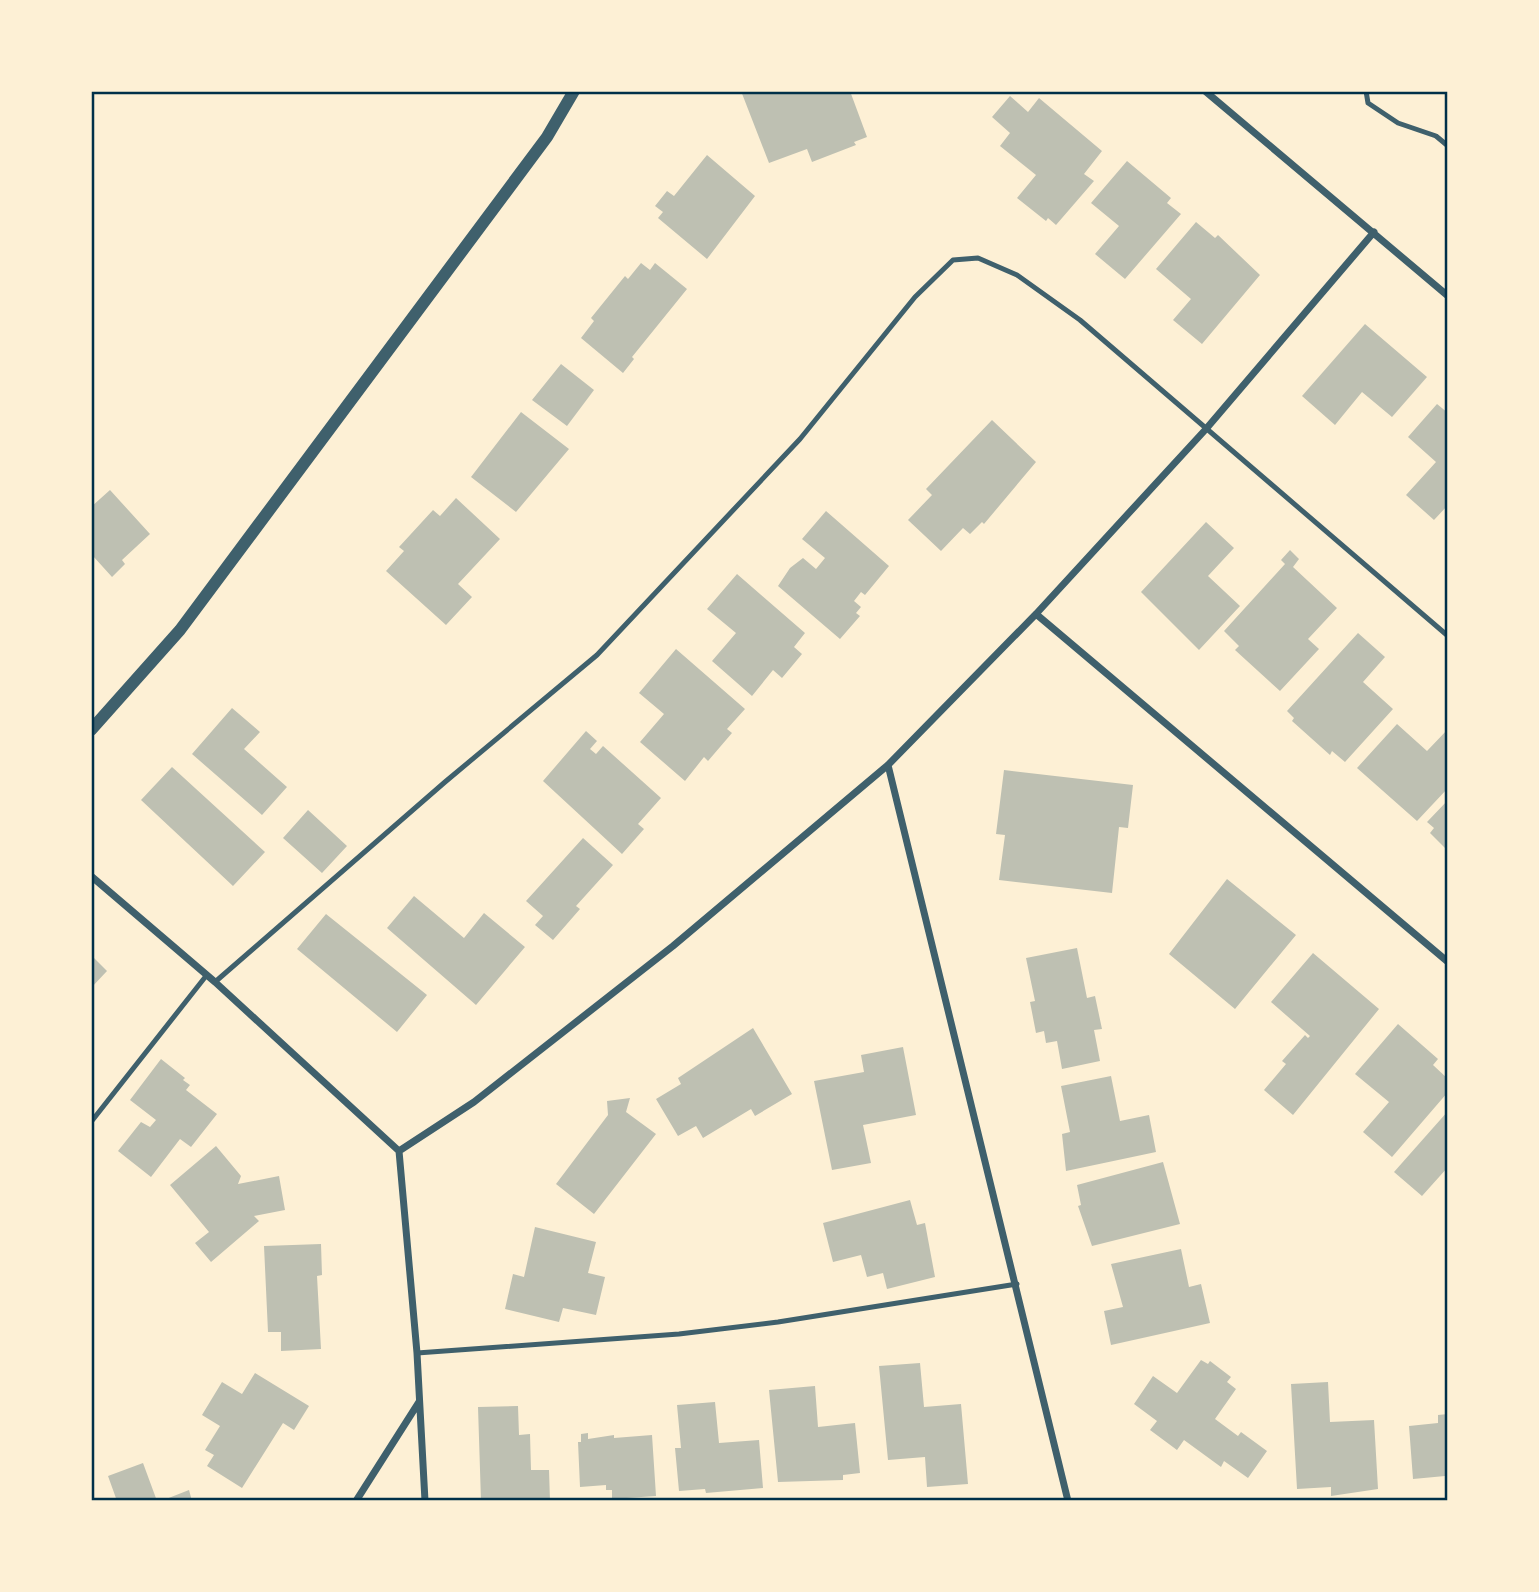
<svg xmlns="http://www.w3.org/2000/svg" width="1539" height="1592" font-family="'Playfair Display',serif">
  <style>
    .building { fill: #bec0b2 }
    .lines { fill: none; stroke-linecap: round; stroke-linejoin: round }
    .service { stroke: #3f606c; stroke-width: 5 }
    .minor { stroke: #3f606c; stroke-width: 7 }
    .tertiary { stroke: #3f606c; stroke-width: 12 }
    .neatline { fill: none; stroke: #003049; stroke-width: 2.5 }
  </style>
  <rect width="100%" height="100%" fill="#fdf0d5"/>
  <path class="building" d="M741 91H850L867 137 854 142 856 145 812 162 807 149 769 163Z
    M1010 96 1028 112 1039 98 1102 151 1084 174 1094 181 1056 225 1048 218 1046 221 1017 198 1036 175 1000 146 1010 133 992 117Z
    M707 155 755 196 707 259 658 218 663 212 655 206 667 191 674 196Z
    M1127 161 1171 198 1167 203 1181 214 1125 279 1095 254 1119 226 1091 203Z
    M1196 222 1215 238 1218 235 1260 275 1202 344 1173 320 1191 299 1156 269Z
    M641 263 650 270 655 263 687 289 632 357 634 359 623 373 581 338 594 321 591 318 625 276 628 279Z
    M1365 324 1427 377 1392 417 1362 392 1335 425 1302 396Z
    M561 364 594 390 567 426 532 400Z
    M1437 404 1448 413V505L1434 520 1406 495 1436 462 1408 437Z
    M521 412 569 449 516 512 471 477Z
    M992 420 1036 462 984 524 982 522 970 534 963 528 941 551 908 520 932 495 926 489Z
    M110 490 150 534 122 560 125 564 112 577 93 556 91 559V507Z
    M456 498 500 539 458 584 472 597 446 625 386 571 404 551 399 547 433 510 440 516Z
    M826 511 889 566 865 595 861 592 854 601 861 607 856 613 860 616 840 639 778 586 790 568 803 558 816 569 825 558 802 539Z
    M1206 522 1234 548 1208 576 1240 606 1199 650 1141 592Z
    M1290 550 1299 559 1293 567 1337 608 1308 639 1319 649 1280 691 1235 650 1239 646 1224 631 1285 564 1281 560Z
    M737 574 805 633 794 647 802 654 782 678 773 670 752 696 712 661 736 633 707 609Z
    M1358 633 1385 657 1363 682 1393 709 1345 762 1332 751 1330 755 1292 721 1294 718 1287 711Z
    M676 649 745 709 727 729 732 733 708 761 704 757 685 781 640 742 664 714 639 693Z
    M232 708 260 732 244 749 287 787 262 815 192 754Z
    M1397 724 1427 751 1448 729V788L1417 821 1357 768Z
    M586 731 597 741 590 749 596 754 603 746 661 798 638 824 644 829 622 854 543 781Z
    M172 767 265 852 233 886 141 800Z
    M1004 770 1133 785 1128 828 1119 827 1112 893 999 880 1005 835 996 834Z
    M1448 800V851L1430 833 1434 828 1427 822Z
    M308 810 347 846 322 873 283 838Z
    M583 838 613 865 576 906 580 909 553 940 535 925 543 916 526 901Z
    M1227 879 1296 935 1235 1009 1169 954Z
    M414 896 464 938 484 913 525 947 476 1005 387 928Z
    M326 914 427 995 397 1032 297 949Z
    M1077 948 1087 998 1095 996 1102 1029 1094 1030 1100 1061 1062 1069 1057 1041 1046 1043 1044 1031 1036 1033 1030 1002 1035 1001 1026 958Z
    M1313 953 1379 1009 1293 1115 1264 1090 1286 1064 1282 1061 1305 1035 1308 1038 1310 1036 1271 1002Z
    M91 955 107 971 91 988Z
    M1398 1024 1438 1059 1433 1065 1448 1079V1092L1392 1157 1363 1132 1389 1102 1355 1074Z
    M753 1028 792 1094 755 1116 751 1109 703 1138 696 1126 678 1136 656 1099 681 1084 678 1078Z
    M903 1047 916 1115 863 1125 871 1163 832 1170 814 1081 864 1072 861 1055Z
    M161 1059 185 1078 183 1080 190 1085 186 1090 217 1114 191 1147 180 1139 151 1177 118 1151 141 1122 150 1127 156 1120 130 1100Z
    M1111 1076 1120 1121 1149 1115 1156 1152 1066 1171 1062 1134 1070 1132 1061 1086Z
    M630 1098 626 1112 656 1134 594 1214 556 1184 608 1115 607 1101Z
    M1448 1111V1167L1422 1196 1394 1172Z
    M216 1146 241 1176 238 1184 279 1176 285 1210 254 1216 259 1221 211 1262 195 1243 209 1232 170 1185Z
    M1163 1162 1180 1224 1092 1246 1078 1206 1081 1205 1077 1185Z
    M910 1200 917 1225 925 1223 935 1277 887 1289 883 1273 867 1277 861 1255 833 1262 823 1223Z
    M535 1227 596 1242 588 1273 605 1277 596 1315 563 1308 559 1322 505 1309 513 1274 524 1277Z
    M321 1244 322 1275 317 1276 321 1349 281 1351V1332H268L264 1246Z
    M1181 1249 1189 1287 1201 1284 1210 1323 1111 1345 1104 1311 1123 1307 1111 1264Z
    M1201 1360 1208 1364 1210 1361 1231 1377 1227 1382 1236 1389 1215 1419 1238 1436 1241 1432 1267 1451 1248 1478 1224 1461 1221 1467 1184 1440 1177 1450 1150 1430 1157 1421 1134 1404 1153 1376 1177 1393Z
    M920 1363 924 1407 961 1404 968 1484 927 1487 925 1457 888 1460 879 1366Z
    M255 1373 309 1406 294 1430 283 1423 242 1488 207 1466 214 1455 205 1450 220 1426 202 1415 222 1382 242 1394Z
    M1328 1382 1330 1422 1374 1420 1378 1489 1331 1496V1487L1297 1489 1291 1384Z
    M815 1386 818 1427 855 1423 860 1473 843 1475V1480L778 1482 769 1390Z
    M715 1402 719 1443 759 1440 763 1488 706 1493 705 1489 679 1491 675 1448H681L677 1405Z
    M518 1406 519 1435 530 1434 531 1470H549L550 1501H481L478 1407Z
    M1448 1414V1484L1445 1476 1413 1479 1409 1426 1438 1423V1415Z
    M588 1433V1439L614 1435V1438L652 1435 656 1496 612 1499V1490H606V1485L580 1487 578 1442H581V1434Z
    M143 1463 157 1501H117L108 1476Z
    M189 1490 192 1501H161Z"/>
  <g class="lines">
    <path class="service" d="M1366 91 1368 103 1398 123 1436 136 1448 146
      M215 982 445 782 597 655 800 439 915 297 953 260 978 258 1017 275 1080 320 1448 636
      M91 1122 206 976
      M417 1353 679 1334 778 1322 1017 1284"/>
    <path class="minor" d="M1205 91 1448 296
      M1036 614 1448 962
      M888 765 1068 1501
      M91 876 215 982 399 1151 417 1353 425 1501
      M399 1151 474 1102 673 946 888 765 1036 614 1206 429 1374 232
      M356 1501 419 1402"/>
    <path class="tertiary" d="M91 730 180 630 547 137 574 91"/>
  </g>
  <rect width="1539" height="1592" fill="none" stroke="#fdf0d5" stroke-width="186"/>
  <rect x="93" y="93" width="1353" height="1406" class="neatline"/>
</svg>
